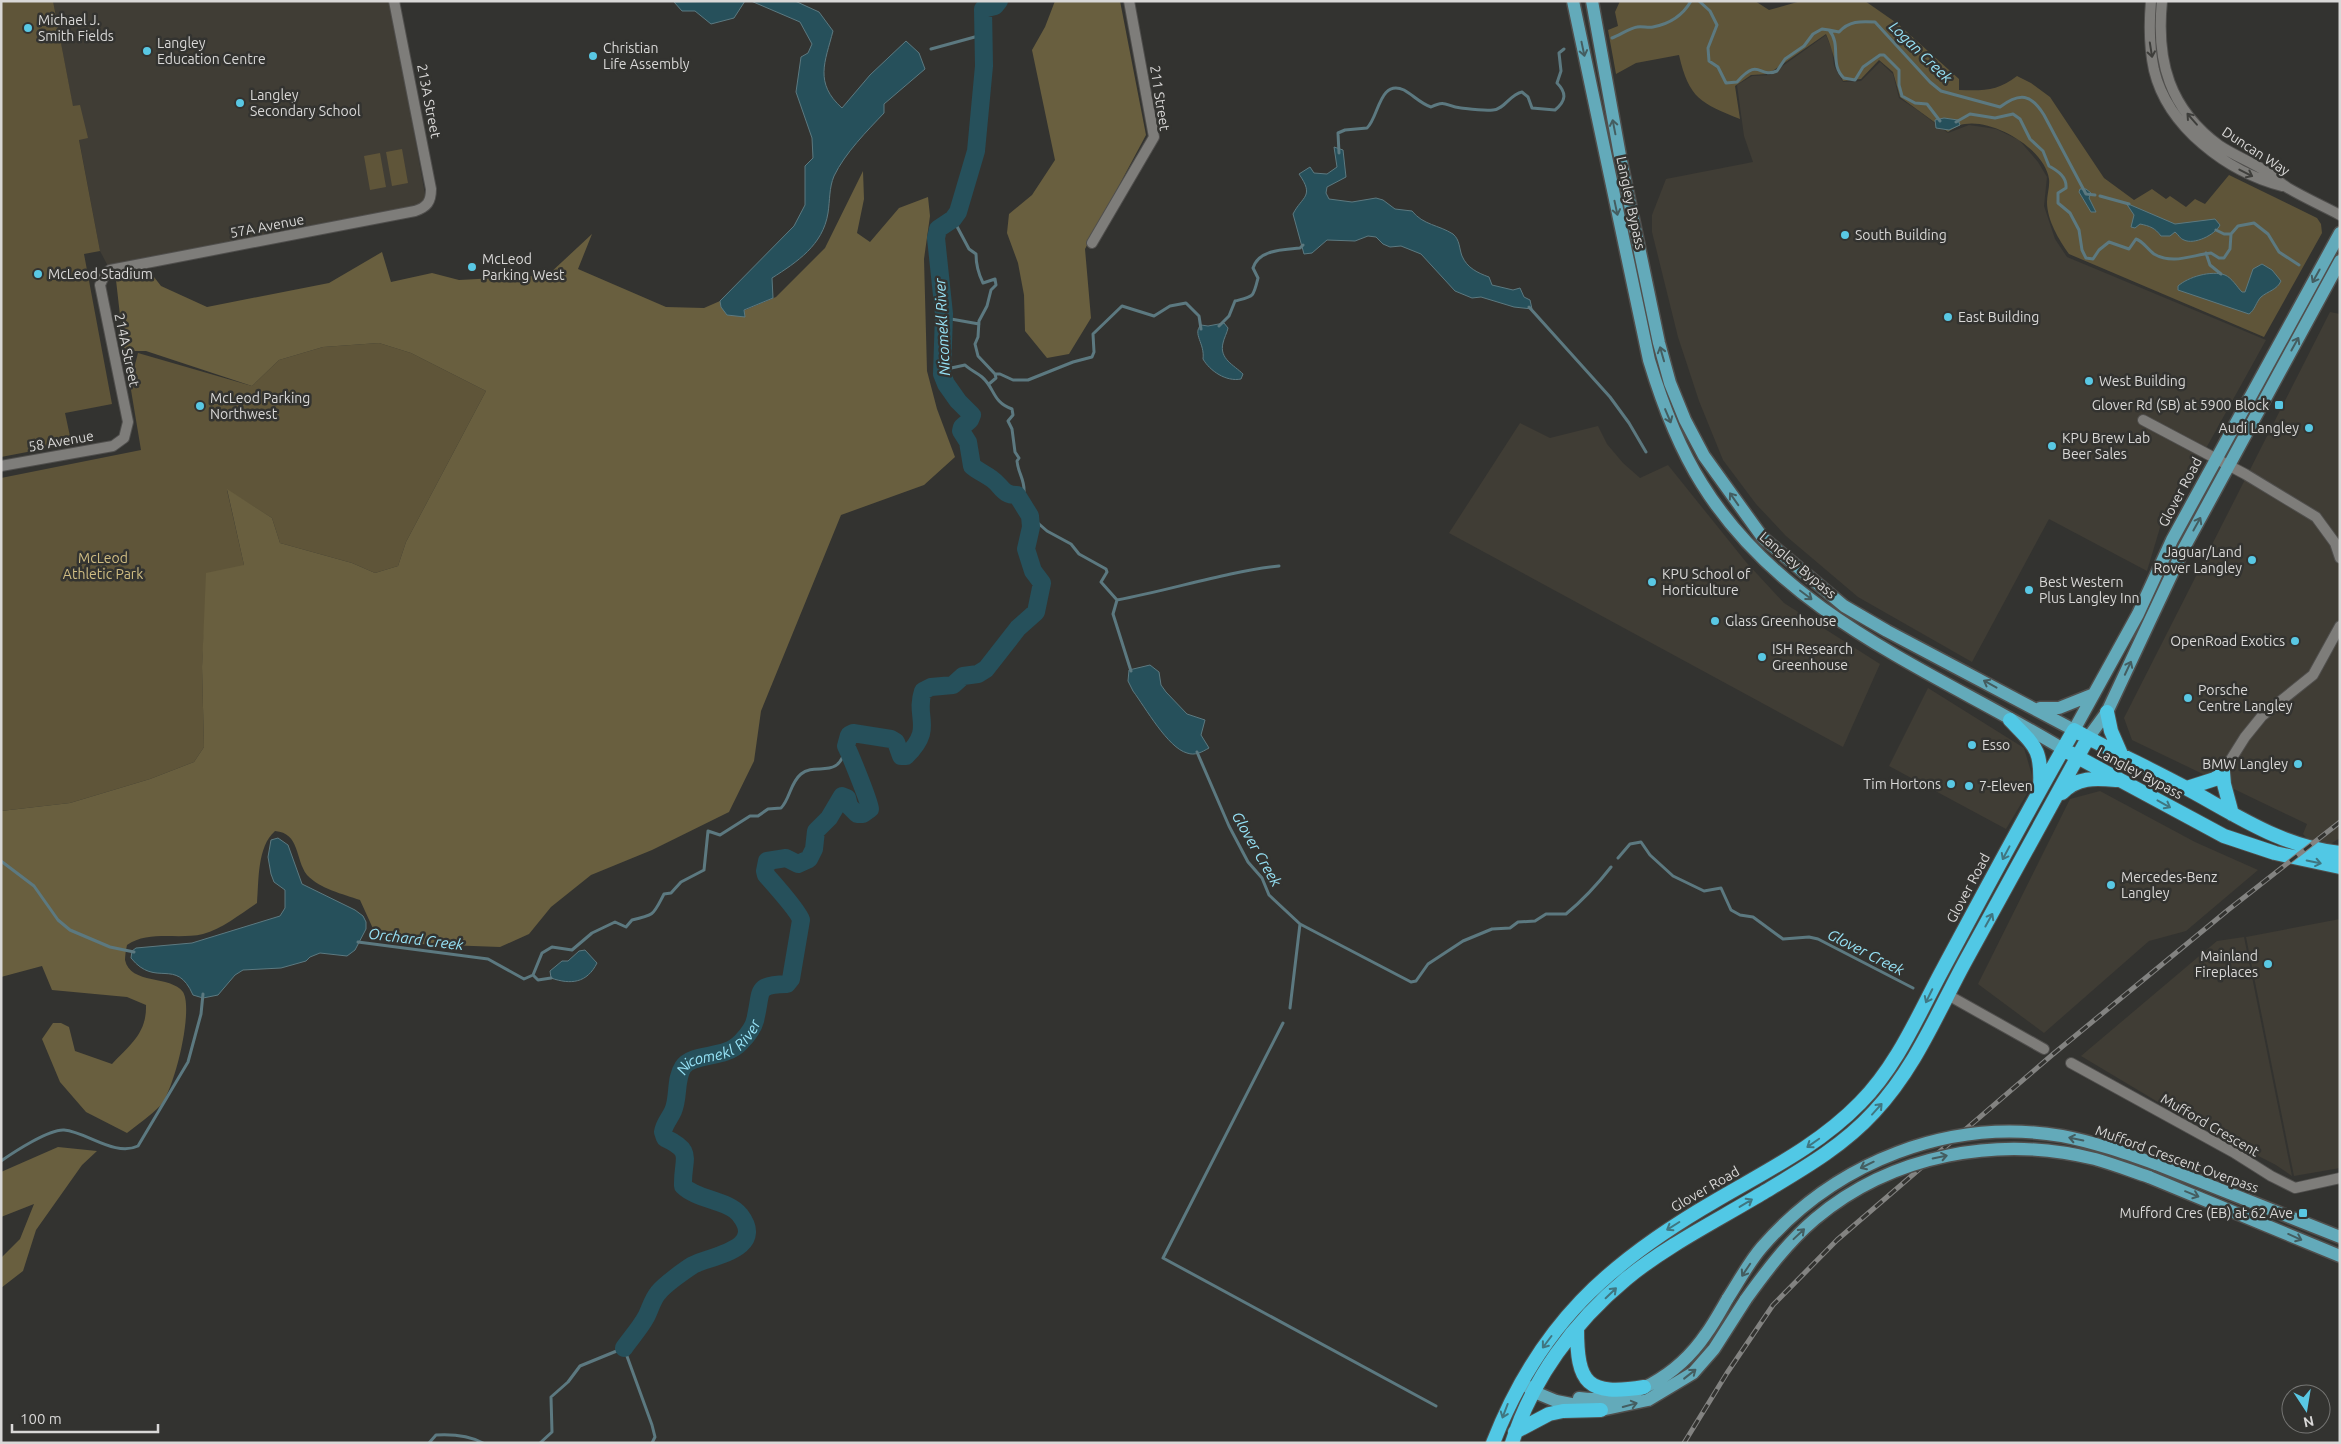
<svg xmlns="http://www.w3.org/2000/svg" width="2341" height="1444" font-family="Ubuntu,sans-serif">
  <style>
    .built { fill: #403d35 }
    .green { fill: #5f5539 }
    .forest { fill: #695f3f }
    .water { fill: #26505b; stroke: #5c7980 }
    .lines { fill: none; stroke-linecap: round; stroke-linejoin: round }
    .stream { stroke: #5c7980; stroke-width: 3 }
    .river { stroke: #26505b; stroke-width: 18 }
    .minor-casing { stroke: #504f4d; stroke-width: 12 }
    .major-casing { stroke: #504f4d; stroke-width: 15 }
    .highway-casing { stroke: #504f4d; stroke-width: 16 }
    .minor { stroke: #7e7d7a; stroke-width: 10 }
    .major { stroke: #63aaba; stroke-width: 12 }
    .highway { stroke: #51c8e5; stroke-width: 14 }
    .rail-casing { stroke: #838381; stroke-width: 5 }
    .rail { stroke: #333330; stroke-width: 3; stroke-dasharray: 9; stroke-linecap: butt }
    .major-bridge-casing { stroke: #504f4d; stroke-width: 15; stroke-linecap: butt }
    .major-bridge { stroke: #63aaba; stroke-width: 12 }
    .oneway { stroke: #445d60 }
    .oneway2 { stroke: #3e3e3b }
    .oneway3 { stroke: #407681 }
    .poi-dot { fill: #59c8e4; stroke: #333330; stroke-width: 2 }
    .labels { text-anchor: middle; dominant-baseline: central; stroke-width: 5; stroke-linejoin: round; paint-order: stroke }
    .poi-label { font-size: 14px; fill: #d9d8d7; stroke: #333330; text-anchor: start }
    .street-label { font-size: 14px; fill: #d9d8d7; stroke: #333330 }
    .park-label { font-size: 14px; fill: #d0bd83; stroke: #333330 }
    .water-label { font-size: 15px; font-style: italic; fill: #97e3f7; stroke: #333330 }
  </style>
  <rect width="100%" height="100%" fill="#333330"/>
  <path class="built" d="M53 1H391L427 206 110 270 100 251Z
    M1826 35 1832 50 1834 66 1843 82 1861 81 1880 62 1893 74 1899 98 1916 109 1948 133 1969 125 1996 129 2019 140 2038 162 2047 177 2044 206 2055 239 2067 257 2266 340 2194 470 2162 521 2147 571 2049 519 1972 662 1858 597 1786 536 1756 504 1723 460 1699 401 1678 337 1652 232V215L1666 179 1753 162 1744 136 1737 85 1752 76 1770 75Z
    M2330 312 2340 314V838L2329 845 2310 842 2303 834 2307 824 2132 740 2124 718Z
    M1520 423 1550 438 1598 426 1607 444 1623 463 1640 478 1668 465 1746 562 1784 603 1880 664 1843 747 1449 533Z
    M1928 688 2024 748 2034 782 2006 829 1889 766Z
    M2100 791 2195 842 2258 870 2186 931 2149 941 2044 1033 1978 984 2070 799Z
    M2340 919V1168L2294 1176 2246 937Z
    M2244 937 2292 1176 2276 1165 2188 1120 2081 1056 2217 941Z"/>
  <path class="green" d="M1 1H53L73 106 80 105 88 138 79 140 100 251 84 254 112 404 65 413 71 441 69 444 1 457Z
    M1620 1H1755L1769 10 1801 1H1865L1898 24 1959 79V90C1983 91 1998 91 2017 76L2031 83 2050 97 2104 178 2134 200 2152 189 2166 199 2170 196 2186 207 2195 199 2205 204 2229 175 2317 218 2321 224 2322 233 2264 337 2069 254C2059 240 2047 220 2047 202 2047 195 2050 186 2049 179 2045 149 1994 119 1965 124 1960 124 1953 129 1948 132L1900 97 1893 72 1879 60 1861 79 1843 81C1835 66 1833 50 1826 34L1774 70 1767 74 1751 75 1735 86 1740 119C1701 103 1689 99 1679 55L1636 63 1616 74 1608 30 1618 26 1615 12Z
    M402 149 408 183 392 186 386 152Z
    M380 153 386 187 370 190 364 156Z
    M379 343 411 353 486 391 406 542 398 566 375 573 352 563 280 543 272 518 227 490 244 565 205 617 202 667 204 747 194 762 150 779 70 803 1 811V478L141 450 130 384 138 353 252 386 279 360 323 347Z"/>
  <path class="forest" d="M1055 1H1120L1146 135 1085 249 1091 318 1069 354 1047 358 1025 331 1024 295 1018 263 1007 233 1009 214 1032 195 1055 160 1032 50 1045 27Z
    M863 171 864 199 857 233 870 242 899 208 928 197 930 216 924 259 927 371 937 409 955 457 924 485 841 515 761 711 754 761 729 812 652 850 591 875 551 907 529 934 500 947 393 943 375 933 360 900C343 894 320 889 307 875 295 859 300 833 275 831 257 847 259 880 257 903 240 914 222 929 203 934 178 940 149 930 127 945 126 949 125 956 125 960 130 985 171 975 183 992 194 1010 174 1091 160 1106 150 1116 138 1124 127 1133L86 1112 60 1082 42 1039 53 1023H61L69 1027 75 1051 112 1064C130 1045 147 1033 146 1005L127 997 52 990 42 966 1 977V811L70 803 150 779 194 762 204 747 202 667 206 573 244 565 227 489 272 518 280 543 352 563 375 573 398 566 406 542 486 391 411 353 379 343 323 347 279 360 252 386 146 351H124L116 280 154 277 161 286 207 307 329 283 382 252 391 282 432 273 459 280 548 275 592 234 578 269 666 307 704 308 720 301 721 307 745 316 743 311 776 297 825 248Z
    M58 1147 97 1151 82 1165 36 1230 23 1271 1 1288V1258L20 1239 34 1204 1 1217V1172Z"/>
  <path class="water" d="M745 1 734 18 711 24 695 11H682L674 2Z
    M751 1H795L819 12 833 31C825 62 814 83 842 108L870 75 906 41 919 53 925 69 884 104V113C867 131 845 153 834 176 829 188 830 200 828 213 823 245 797 262 772 278L773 298 744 310 745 317 727 315 721 307 720 301 794 226 805 205V166L813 158 812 138 796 92 801 57 808 53 812 44 800 22Z
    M1944 118 1958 120 1960 125 1949 130 1936 128 1935 120Z
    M1334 147 1343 150 1346 177 1327 187 1326 193 1329 199 1352 202 1376 198 1383 200 1395 209 1412 211C1423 225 1439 225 1453 234 1460 240 1459 248 1462 256 1467 268 1478 273 1489 277L1492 285 1513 290 1520 288 1524 297 1530 300 1532 309 1514 307 1481 297 1472 298 1455 291 1421 254 1401 246 1390 247 1383 244 1376 237 1368 236 1355 241 1327 240 1312 253 1304 254 1293 214C1302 196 1315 197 1299 174L1310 167 1314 173 1327 174 1337 167Z
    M2080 189H2086L2091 193 2089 198 2096 212H2091L2079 192Z
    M2126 203 2175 224 2215 219 2220 225C2215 235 2194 245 2184 240 2180 239 2179 235 2175 232L2170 236H2161C2155 228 2150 226 2140 224L2135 228 2131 227 2134 215Z
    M2262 264 2272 270 2281 281C2277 290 2268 291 2261 297 2256 302 2255 310 2249 314L2178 290V286C2188 277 2211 270 2225 275 2232 278 2237 287 2242 292H2245L2253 269Z
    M1224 323 1228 328C1227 333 1224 338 1223 343 1219 359 1234 365 1243 374L1241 379C1226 382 1210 371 1203 359 1205 343 1192 334 1201 325L1208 326Z
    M1150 665 1159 672 1161 685 1166 692 1187 714 1205 720 1201 735 1209 748C1202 752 1195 756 1187 753 1168 748 1145 707 1133 691L1128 681 1129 670Z
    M278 838 288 845 302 884 355 910 363 916 366 922V929L355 950 347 956 320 953 310 957 306 961 281 968 243 970 235 975 218 995 203 998 193 995C176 956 156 989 131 958L132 951 136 948 192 943 280 916 285 908V890L274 882 271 874 268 857 271 840Z
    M585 950 597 963C587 983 571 985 551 978L550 971 562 961H568L579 951Z"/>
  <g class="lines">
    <path class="stream" d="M1699 1 1710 11 1717 25 1708 48 1709 61 1718 67 1726 83 1737 82C1760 56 1758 79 1777 71L1785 59 1804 46 1813 34 1822 29 1829 30C1842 45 1829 64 1844 78L1855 80 1863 67 1880 55H1884L1899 70V85L1902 96 1915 103 1927 104 1940 121
      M1829 30 1839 32C1849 21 1860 21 1875 22L1930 82 1941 91 2000 107C2020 92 2031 94 2044 115L2086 194 2095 195
      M1612 38C1620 35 1630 28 1637 27 1642 26 1648 28 1653 27 1669 24 1683 15 1691 1
      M931 49 982 35
      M1956 122 1970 114 1995 118 2013 114 2020 119 2030 139 2043 151 2049 166C2058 171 2067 177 2066 188L2058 193V203L2070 213 2079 230 2082 250 2086 258 2093 259 2099 250 2109 242 2129 249 2136 239C2143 241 2147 249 2154 254 2173 265 2192 255 2211 253L2219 258H2224L2230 249 2231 234
      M1339 153 1338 133 1345 130 1367 128C1379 117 1379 79 1404 90 1413 95 1421 104 1431 107 1447 99 1446 107 1461 108 1470 109 1483 111 1493 110 1504 110 1510 94 1522 92L1528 97 1532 108 1555 110C1566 101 1567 93 1557 83L1561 71 1559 53 1564 49
      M2100 196 2129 204
      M953 219 969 249 976 254C976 264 979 275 983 283L995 279 996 285 991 290 987 306 979 321 978 337 975 344 978 356 995 374
      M2216 230 2224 234H2231
      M2231 234 2238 226 2254 223 2268 234 2279 252 2299 265
      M2206 253 2210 265 2221 274
      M1529 307 1610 397 1629 423 1646 452
      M944 314 951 319 979 324
      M1219 326 1229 316 1235 301C1254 296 1253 298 1258 278L1253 268C1259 249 1284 250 1300 248L1303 245
      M942 370 965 365C970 370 976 372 982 377 995 388 992 402 1012 409L1013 415 1008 421 1012 429 1015 452 1019 458 1017 461C1018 473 1025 480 1024 492L1017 495
      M995 374H1000L1013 380H1028L1073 362 1092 357 1094 352 1093 334 1122 306 1154 316 1170 306 1186 303 1199 316 1201 329
      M989 384 996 378 995 374
      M1030 516 1047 531 1071 544 1079 554 1106 569 1107 572 1101 582 1117 600 1113 614 1131 671
      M1117 600C1172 590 1224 572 1279 566
      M1197 752 1229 826 1248 862 1262 878 1269 895 1300 924 1411 982 1416 981 1428 964 1463 941 1492 929 1510 928 1518 922 1535 921 1546 914H1566C1583 900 1597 885 1611 867
      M1618 858 1630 844 1641 842 1650 855 1673 876 1704 891 1721 888 1731 910 1740 915 1753 917 1783 939 1809 937 1818 939 1913 988
      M1 861 34 886 58 920 70 930 110 947 134 952
      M358 942 488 959 524 979 533 975 542 953 552 947 572 950 592 933 615 922 626 927 632 920C655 915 653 915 664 894L671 893 681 882 704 870 708 831 720 835 750 816H758L768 809 781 808C790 799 790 783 801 774 816 761 839 782 846 746
      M533 975 538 980 551 978
      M1290 1008 1300 924
      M1283 1023 1163 1258 1436 1406
      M1 1161C14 1152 49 1129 64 1130 87 1132 115 1157 138 1146L188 1062 201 1014 203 994
      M429 1443 436 1435C453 1434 468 1435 483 1443
      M540 1443 552 1432 551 1397 568 1382 580 1366 624 1348 652 1425 655 1437 652 1443"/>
    <path class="river" id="s1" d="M624 1348C631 1338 640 1328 646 1317 650 1310 652 1300 658 1293 664 1285 685 1270 693 1265 709 1256 767 1250 740 1215 729 1200 697 1200 683 1186 682 1158 695 1152 665 1138L663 1132C664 1124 670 1118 673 1111 679 1098 675 1079 683 1067 693 1052 725 1060 741 1042 748 1035 755 1025 756 1016 762 990 755 985 787 984L791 979 801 920C799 912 774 884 766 875L765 871 767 861 786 858 798 864 809 859 814 849 816 831 829 818 842 796 847 798 849 806 857 814H863L870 809C870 803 850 754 846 746L849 735 853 733 891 739 896 742 901 756H906C935 728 914 718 923 691L931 687 953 685 963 676 978 674 986 669 1018 628 1036 612 1042 583 1033 571 1026 549 1031 527 1030 516 1017 495C1002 495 1002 486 992 479 985 474 978 471 972 466L968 442 961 431 962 427 970 420 972 415 958 401 946 384 942 374 944 314 936 238 938 229 953 219 958 212 976 151 984 66 983 9 995 6 999 1"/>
    <defs>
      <path id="minor" d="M2151 1C2149 24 2149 47 2154 70 2168 128 2228 172 2282 186
        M2162 1C2156 61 2169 109 2220 146 2235 156 2252 162 2267 172 2275 177 2281 184 2288 188 2305 198 2323 206 2340 215
        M1092 243 1154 137 1129 1
        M2143 420 2245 474 2316 517 2335 543 2340 558
        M1 466 113 446 124 438 128 422 100 285 105 274 110 270 415 211C427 207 431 202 431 189L394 1
        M2223 772 2245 737 2262 716 2313 675 2340 626
        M1948 995 2044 1049
        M2071 1063 2233 1152 2271 1176 2295 1188 2340 1178"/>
      <path id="major" d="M1573 1 1649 360C1662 403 1678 446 1702 484 1784 616 1936 672 2063 749
        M1592 1 1621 161 1659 343 1670 383 1685 420 1704 456 1763 538 1844 606 1887 631 2074 730 2138 614 2172 540 2340 233
        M2040 708H2059L2094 694
        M2088 738 2107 712 2184 548 2340 261
        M2156 1164 2340 1237
        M2149 1177 2340 1256
        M1527 1386 1532 1391 1556 1401 1601 1410 1648 1400 1693 1373 1714 1349 1746 1299
        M1579 1398C1630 1405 1678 1375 1706 1334 1714 1323 1721 1310 1728 1298"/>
      <path id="highway" d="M2107 712 2111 731 2121 754
        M2010 720C2036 747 2042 749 2040 788
        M2070 753 2224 836 2275 853 2340 867
        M2223 772 2224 784 2232 814
        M2187 788 2215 779 2223 772
        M2062 793C2077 777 2095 778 2116 780
        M1577 1328C1577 1384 1587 1396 1644 1387
        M1515 1432 1549 1414 1563 1411 1601 1410
        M1493 1443C1539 1325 1608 1263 1715 1201 1766 1171 1818 1146 1860 1103 1898 1065 1919 1013 1944 967 1987 887 2029 808 2074 730 2111 751 2149 768 2186 788 2238 816 2280 846 2340 853
        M1512 1443C1532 1379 1574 1322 1626 1279 1666 1246 1716 1221 1761 1194 1801 1170 1842 1147 1874 1112 1916 1067 1937 1013 1966 960 2007 886 2048 812 2088 738"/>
    </defs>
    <use href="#minor" class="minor-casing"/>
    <use href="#major" class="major-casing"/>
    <use href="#highway" class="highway-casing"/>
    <use href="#minor" class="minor"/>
    <use href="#major" class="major"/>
    <use href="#highway" class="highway"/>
    <defs>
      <path id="rail" d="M1684 1443 1727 1373 1773 1305 1837 1240 2052 1055 2228 910 2340 822"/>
    </defs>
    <use href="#rail" class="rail-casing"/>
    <use href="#rail" class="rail"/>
    <defs>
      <path id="major-bridge" d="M1728 1298C1739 1281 1749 1262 1762 1247 1836 1162 1949 1117 2062 1136 2094 1142 2125 1153 2156 1164
        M1746 1299C1767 1270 1788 1242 1815 1219 1892 1154 1999 1135 2095 1159 2113 1164 2131 1171 2149 1177"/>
    </defs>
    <use href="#major-bridge" class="major-bridge-casing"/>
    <use href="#major-bridge" class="major-bridge"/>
  </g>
  <defs><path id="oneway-shaft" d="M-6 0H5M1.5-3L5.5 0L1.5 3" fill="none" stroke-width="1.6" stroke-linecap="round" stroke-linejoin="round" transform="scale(1.25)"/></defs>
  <g class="oneway">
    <use href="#oneway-shaft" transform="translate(1583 49) rotate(78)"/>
    <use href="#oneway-shaft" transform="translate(1614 127) rotate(-101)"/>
    <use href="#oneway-shaft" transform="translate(1616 208) rotate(78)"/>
    <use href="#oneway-shaft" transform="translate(2316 276) rotate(119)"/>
    <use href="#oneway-shaft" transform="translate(2295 344) rotate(-61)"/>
    <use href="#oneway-shaft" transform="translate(1662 354) rotate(-106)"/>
    <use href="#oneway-shaft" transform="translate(1668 416) rotate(67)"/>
    <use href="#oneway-shaft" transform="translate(1734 499) rotate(-125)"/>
    <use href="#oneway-shaft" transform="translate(2197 524) rotate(-61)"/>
    <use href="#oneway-shaft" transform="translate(1806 595) rotate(37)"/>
    <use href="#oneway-shaft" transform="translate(2128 668) rotate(-65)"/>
    <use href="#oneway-shaft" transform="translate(1990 684) rotate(-151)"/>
    <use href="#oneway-shaft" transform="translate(2076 1139) rotate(-168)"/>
    <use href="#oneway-shaft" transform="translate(1940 1157) rotate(-12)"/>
    <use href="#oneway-shaft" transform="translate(1867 1165) rotate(154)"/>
    <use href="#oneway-shaft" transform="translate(2192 1194) rotate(22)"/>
    <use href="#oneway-shaft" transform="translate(1799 1234) rotate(-43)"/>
    <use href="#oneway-shaft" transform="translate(2295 1237) rotate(24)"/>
    <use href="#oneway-shaft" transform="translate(1746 1270) rotate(124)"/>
    <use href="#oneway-shaft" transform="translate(1690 1374) rotate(-38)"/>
    <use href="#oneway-shaft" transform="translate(1630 1405) rotate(-15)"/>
  </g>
  <g class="oneway2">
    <use href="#oneway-shaft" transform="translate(2151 50) rotate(81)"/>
    <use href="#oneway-shaft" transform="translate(2192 119) rotate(-131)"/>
    <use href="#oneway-shaft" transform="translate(2246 173) rotate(27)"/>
  </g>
  <g class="oneway3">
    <use href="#oneway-shaft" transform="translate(2164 804) rotate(29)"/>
    <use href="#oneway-shaft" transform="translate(2006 853) rotate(118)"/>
    <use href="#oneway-shaft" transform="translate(2314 862) rotate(12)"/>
    <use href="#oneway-shaft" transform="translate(1989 920) rotate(-61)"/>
    <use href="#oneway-shaft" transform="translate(1929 996) rotate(116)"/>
    <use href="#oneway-shaft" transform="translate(1877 1109) rotate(-48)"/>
    <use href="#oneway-shaft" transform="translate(1813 1143) rotate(145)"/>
    <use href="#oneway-shaft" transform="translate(1746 1203) rotate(-31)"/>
    <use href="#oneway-shaft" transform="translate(1673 1226) rotate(148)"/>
    <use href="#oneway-shaft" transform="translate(1611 1293) rotate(-44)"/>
    <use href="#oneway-shaft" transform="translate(1547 1342) rotate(127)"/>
    <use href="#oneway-shaft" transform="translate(1505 1411) rotate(111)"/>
  </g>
  <g class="poi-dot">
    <circle cx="28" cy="28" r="5"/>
    <circle cx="147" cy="51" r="5"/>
    <circle cx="593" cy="56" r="5"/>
    <circle cx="240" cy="103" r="5"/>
    <circle cx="1845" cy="235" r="5"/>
    <circle cx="472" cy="267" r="5"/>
    <circle cx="38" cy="274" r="5"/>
    <circle cx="1948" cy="317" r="5"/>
    <circle cx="2089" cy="381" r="5"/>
    <rect x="2274" y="400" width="10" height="10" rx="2.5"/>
    <circle cx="200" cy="406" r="5"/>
    <circle cx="2309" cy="428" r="5"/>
    <circle cx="2052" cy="446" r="5"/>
    <circle cx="2252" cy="560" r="5"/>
    <circle cx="1652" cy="582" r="5"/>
    <circle cx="2029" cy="590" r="5"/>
    <circle cx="1715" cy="621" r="5"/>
    <circle cx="2295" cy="641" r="5"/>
    <circle cx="1762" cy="657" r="5"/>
    <circle cx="2188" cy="698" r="5"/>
    <circle cx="1972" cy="745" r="5"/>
    <circle cx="2298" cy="764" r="5"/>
    <circle cx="1951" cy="784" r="5"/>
    <circle cx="1969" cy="786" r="5"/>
    <circle cx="2111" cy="885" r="5"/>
    <circle cx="2268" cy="964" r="5"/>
    <rect x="2298" y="1208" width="10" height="10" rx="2.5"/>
  </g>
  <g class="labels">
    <g class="poi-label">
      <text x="38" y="20">Michael J.<tspan x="38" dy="16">Smith Fields</tspan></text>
      <text x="157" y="43">Langley<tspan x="157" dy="16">Education Centre</tspan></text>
      <text x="603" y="48">Christian<tspan x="603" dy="16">Life Assembly</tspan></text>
      <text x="250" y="95">Langley<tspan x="250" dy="16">Secondary School</tspan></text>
      <text x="1855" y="235">South Building</text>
      <text x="482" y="259">McLeod<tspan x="482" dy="16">Parking West</tspan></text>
      <text x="48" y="274">McLeod Stadium</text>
      <text x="1958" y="317">East Building</text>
      <text x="2099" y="381">West Building</text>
      <text x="210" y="398">McLeod Parking<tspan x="210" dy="16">Northwest</tspan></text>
      <text x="2269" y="405" text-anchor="end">Glover Rd (SB) at 5900 Block</text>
      <text x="2299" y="428" text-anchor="end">Audi Langley</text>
      <text x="2062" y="438">KPU Brew Lab<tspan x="2062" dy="16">Beer Sales</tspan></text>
      <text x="2242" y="552" text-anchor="end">Jaguar/Land<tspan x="2242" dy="16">Rover Langley</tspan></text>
      <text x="1662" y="574">KPU School of<tspan x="1662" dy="16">Horticulture</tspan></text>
      <text x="2039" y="582">Best Western<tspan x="2039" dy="16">Plus Langley Inn</tspan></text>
      <text x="1725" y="621">Glass Greenhouse</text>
      <text x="2285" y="641" text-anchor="end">OpenRoad Exotics</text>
      <text x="1772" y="649">ISH Research<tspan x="1772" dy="16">Greenhouse</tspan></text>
      <text x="2198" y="690">Porsche<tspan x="2198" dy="16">Centre Langley</tspan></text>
      <text x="1982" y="745">Esso</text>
      <text x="2288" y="764" text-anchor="end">BMW Langley</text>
      <text x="1941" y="784" text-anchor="end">Tim Hortons</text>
      <text x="1979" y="786">7-Eleven</text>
      <text x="2121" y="877">Mercedes-Benz<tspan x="2121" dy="16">Langley</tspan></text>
      <text x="2258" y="956" text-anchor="end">Mainland<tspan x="2258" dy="16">Fireplaces</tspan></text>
      <text x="2293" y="1213" text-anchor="end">Mufford Cres (EB) at 62 Ave</text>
    </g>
    <g class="street-label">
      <text transform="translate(1160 98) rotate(81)">211 Street</text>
      <text transform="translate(429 101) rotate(79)">213A Street</text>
      <text transform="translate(2256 151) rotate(33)">Duncan Way</text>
      <text transform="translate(1631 203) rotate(78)">Langley Bypass</text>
      <text transform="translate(267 226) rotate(-11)">57A Avenue</text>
      <text transform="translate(127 350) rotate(78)">214A Street</text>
      <text transform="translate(61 441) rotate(-10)">58 Avenue</text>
      <text transform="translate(2180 492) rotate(-62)">Glover Road</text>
      <text transform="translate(1798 565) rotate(40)">Langley Bypass</text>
      <text transform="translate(2140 773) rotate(28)">Langley Bypass</text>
      <text transform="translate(1968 888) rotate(-62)">Glover Road</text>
      <text transform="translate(2210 1125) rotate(30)">Mufford Crescent</text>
      <text transform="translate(2177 1159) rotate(20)">Mufford Crescent Overpass</text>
      <text transform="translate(1705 1189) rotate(-30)">Glover Road</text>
    </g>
    <g class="park-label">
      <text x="103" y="558">McLeod<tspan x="103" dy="16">Athletic Park</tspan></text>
    </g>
    <g class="water-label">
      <text transform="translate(1921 52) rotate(44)">Logan Creek</text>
      <text transform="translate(942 327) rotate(-93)">Nicomekl River</text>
      <text transform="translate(1257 849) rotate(60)">Glover Creek</text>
      <text transform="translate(416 939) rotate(7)">Orchard Creek</text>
      <text transform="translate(1866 952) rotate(27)">Glover Creek</text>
      <text stroke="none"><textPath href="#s1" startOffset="435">Nicomekl River</textPath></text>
    </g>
  </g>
  <rect width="2341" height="1444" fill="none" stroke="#d9d8d7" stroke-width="5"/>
  <g transform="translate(2306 1409) rotate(168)"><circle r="24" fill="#333330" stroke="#757573"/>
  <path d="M0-4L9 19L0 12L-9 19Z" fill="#59c8e4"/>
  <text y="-8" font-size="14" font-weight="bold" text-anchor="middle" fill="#d9d8d7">N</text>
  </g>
  <path d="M12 1424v8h146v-8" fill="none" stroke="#d9d8d7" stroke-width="2.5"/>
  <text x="20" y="1424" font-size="15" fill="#d9d8d7" stroke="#333330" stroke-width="4" paint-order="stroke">100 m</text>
</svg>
